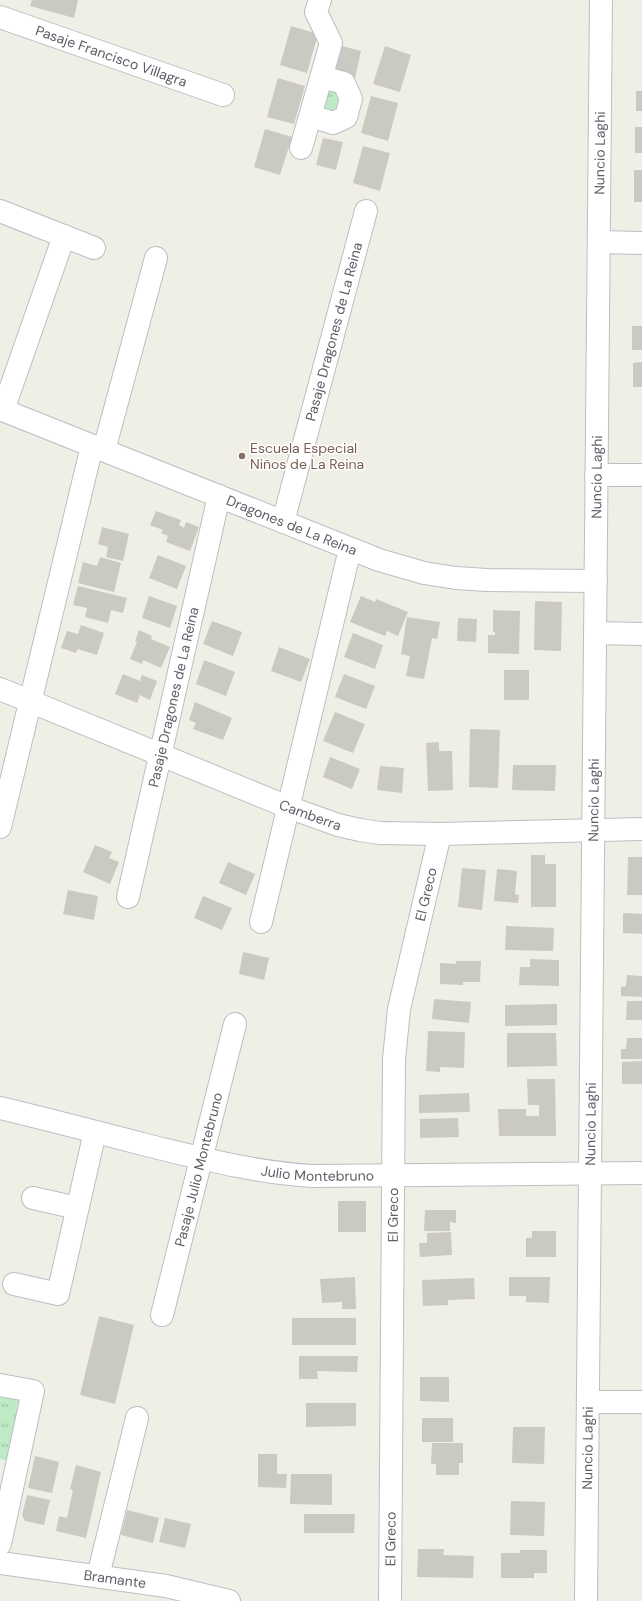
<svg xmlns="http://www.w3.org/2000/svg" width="642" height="1601" font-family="'DM Sans',sans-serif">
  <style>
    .grass { fill: url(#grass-tufts) }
    .building { fill: #cbcac2 }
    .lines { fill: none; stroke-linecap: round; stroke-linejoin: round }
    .minor-casing { stroke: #bcbec5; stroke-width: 24 }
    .minor { stroke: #fff; stroke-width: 22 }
    .education-dot { fill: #8d6e63; stroke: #fff; stroke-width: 1.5 }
    .labels { text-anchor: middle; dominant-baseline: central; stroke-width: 3; stroke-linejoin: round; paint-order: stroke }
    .street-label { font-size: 14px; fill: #5c5f67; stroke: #fff }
    .education-label { font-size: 14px; fill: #785e54; stroke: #fff; text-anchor: start }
  </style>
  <defs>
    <pattern id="grass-tufts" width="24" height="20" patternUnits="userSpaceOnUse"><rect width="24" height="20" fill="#bfeac6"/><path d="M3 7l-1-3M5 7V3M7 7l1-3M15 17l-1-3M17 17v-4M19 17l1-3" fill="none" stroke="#9ec1a5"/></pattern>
  </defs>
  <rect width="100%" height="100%" fill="#f0efe5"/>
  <path class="grass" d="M331 89 340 94 339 109 333 112 322 109 321 94Z
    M0 1395 26 1400 13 1462 0 1459Z"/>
  <path class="building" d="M32 0H78L74 18 30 6Z
    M291 26 318 34 307 73 280 65Z
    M342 46 361 51 355 78 335 73Z
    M385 46 411 55 400 92 373 84Z
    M278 78 305 86 294 124 267 117Z
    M636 91H642V111H636Z
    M371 96 398 103 388 141 361 133Z
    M635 127H642V153H635Z
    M265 129 292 137 280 175 254 167Z
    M323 138 343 142 336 170 316 165Z
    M363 146 390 153 380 191 353 183Z
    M634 170H642V202H634Z
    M632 326H642V350H632Z
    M642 362V387H633V363Z
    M156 511 181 520 179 525 184 528 186 522 199 527 190 551 166 542 168 536 161 533 163 530 150 525Z
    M102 527 129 534 123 561 106 557 108 547 98 544Z
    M158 555 186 566 177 589 149 578Z
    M100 557 121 563 114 592 78 583 83 562 97 566Z
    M78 586 127 598 123 613 111 610 108 623 85 617 87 608 73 605Z
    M149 596 177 606 170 628 142 618Z
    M361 596 375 602 376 599 408 612 398 636 387 631 385 636 350 622Z
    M535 601 562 602 561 651 534 650Z
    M493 610 520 611 519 654 488 653V635H495V632H493Z
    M407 617 440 622 437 639 432 638 424 679 406 676 410 656 401 654Z
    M458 618 477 619 476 642 457 641Z
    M212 621 242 632 233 656 203 644Z
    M81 625 104 633 97 655 78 649 76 653 61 648 67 631 78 634Z
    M139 630 152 636 151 639 170 647 161 668 143 660 142 664 130 659 137 642 135 641Z
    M353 633 383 645 375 669 344 657Z
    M279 647 310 659 301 682 271 671Z
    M204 660 235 672 226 696 196 684Z
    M504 670H529V700H504Z
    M123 674 140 681 142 675 157 681 150 700 140 695 137 703 115 694Z
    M344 674 375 686 366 709 335 697Z
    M195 702 232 718 223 740 193 729 196 723 189 720Z
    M335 712 365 724 353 753 323 741Z
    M470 729 500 730 498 788 469 787Z
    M439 742V751H452L453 790 428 791 426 743Z
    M330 757 360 769 352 789 323 777Z
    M513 765H556L555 791 512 790Z
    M380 766 404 768 402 793 377 790Z
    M95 845 112 852 109 858 119 862 110 884 83 872Z
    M531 855H545V864H556V907H531Z
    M628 857H642V895H627Z
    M228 862 255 874 246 895 219 883Z
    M462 868 486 870 482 910 458 907Z
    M497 869 517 871 515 894 519 895 518 903 494 901Z
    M68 890 98 896 94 920 63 914Z
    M203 896 232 908 222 930 194 918Z
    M623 913 642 914V934L623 933Z
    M506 926 554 928 553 951 505 950Z
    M243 952 269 958 264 980 239 974Z
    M530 959 559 960V986L519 985 520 967H530Z
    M456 961H481L480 982H463V985L440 984V963L456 964Z
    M627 975 642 976V997L621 996V987L626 986Z
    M434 999 471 1002 469 1023 432 1019Z
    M627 1001H642V1020H626Z
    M557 1004V1025L505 1026V1005Z
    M428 1031 465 1032 464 1068 440 1067V1072L426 1071Z
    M507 1033H556L557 1066 507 1067Z
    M627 1038H642V1059H621V1049H626Z
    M642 1061V1084H622V1062Z
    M527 1079H555L556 1136H499L498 1109H526V1116H539V1105H528Z
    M469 1093 470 1112 419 1113V1095Z
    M458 1118 459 1137 420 1138V1119Z
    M338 1201H366V1232H338Z
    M425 1210H456V1223L450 1222V1231H424Z
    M532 1231H556V1257H526V1238H532Z
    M451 1232 452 1255 420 1257 419 1243H427V1233Z
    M355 1277 356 1309H342V1302L322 1303 320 1279Z
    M509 1277H550L549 1303 526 1302V1296H509Z
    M474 1278 475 1299 448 1300V1305L423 1306 422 1280Z
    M99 1316 134 1325 115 1404 80 1395Z
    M292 1318H356V1345H292Z
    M299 1356H358L357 1372 317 1371 318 1379H299Z
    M420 1377H449V1402L420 1401Z
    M306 1403H356V1426L306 1427Z
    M422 1418H453V1442H422Z
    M513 1427H545L544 1464 512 1463Z
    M432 1443H463V1463H459V1475H436V1464H431Z
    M258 1454H277V1474H287L286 1488 258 1487Z
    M35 1456 59 1462 52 1493 28 1488Z
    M76 1465 101 1472 86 1538 56 1531 59 1516 67 1518 73 1490 70 1489Z
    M291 1474H332V1505L290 1504Z
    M27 1495 50 1500 44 1525 25 1521 22 1515Z
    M511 1501 545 1502 544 1536 510 1535Z
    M127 1510 159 1518 153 1543 121 1535Z
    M304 1514H355L354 1533H304Z
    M165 1518 191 1524 185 1548 159 1542Z
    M418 1549H444L443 1555 474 1556 473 1578 417 1577Z
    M520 1550H547V1573H534V1578H501V1553H520Z"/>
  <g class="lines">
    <defs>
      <g id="minor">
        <path id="s1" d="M0 17 223 95"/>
        <path d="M311 116 333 123 346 117 351 99 344 83 322 77"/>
        <path d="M301 148 331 43 316 12 320 0"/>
        <path d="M0 211 94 248"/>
        <path d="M599 242 642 243"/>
        <path id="s2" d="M0 409 379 560 424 573 456 578 487 580 596 581"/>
        <path d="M3 410 64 236"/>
        <path d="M104 450 156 258"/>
        <path d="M596 475H642"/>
        <path id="s3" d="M283 522 366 211"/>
        <path d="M595 633 642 634"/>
        <path id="s4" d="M0 689 288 807 338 825 360 830 380 833 440 834 642 829"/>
        <path d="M0 827 92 446"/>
        <path id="s5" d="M128 897 219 496"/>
        <path d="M261 922 350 549"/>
        <path id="s6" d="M0 1108C50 1120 100 1133 150 1146 204 1159 258 1173 313 1176L642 1173"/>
        <path d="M33 1198 77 1208"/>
        <path d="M14 1284 58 1294 95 1132"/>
        <path id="s7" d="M162 1315 235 1024"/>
        <path d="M0 1385 33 1391 0 1544"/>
        <path d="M588 1402H642"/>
        <path id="s8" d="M0 1563 166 1586 229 1601"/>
        <path d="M98 1576 137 1418"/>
        <path id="s9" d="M390 1601 394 1059 399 1009 440 834"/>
        <path id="s10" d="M586 1601 601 0"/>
      </g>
    </defs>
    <use href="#minor" class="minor-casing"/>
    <use href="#minor" class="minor"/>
  </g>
  <circle class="education-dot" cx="242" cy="456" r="4"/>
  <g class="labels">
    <g class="street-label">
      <text stroke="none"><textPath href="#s1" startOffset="118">Pasaje Francisco Villagra</textPath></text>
      <text stroke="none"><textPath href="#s10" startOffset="1448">Nuncio Laghi</textPath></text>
      <text stroke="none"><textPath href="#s3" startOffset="197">Pasaje Dragones de La Reina</textPath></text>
      <text stroke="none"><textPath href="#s10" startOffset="1124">Nuncio Laghi</textPath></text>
      <text stroke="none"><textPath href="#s2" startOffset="314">Dragones de La Reina</textPath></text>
      <text stroke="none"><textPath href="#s5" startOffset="205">Pasaje Dragones de La Reina</textPath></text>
      <text stroke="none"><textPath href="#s10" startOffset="801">Nuncio Laghi</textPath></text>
      <text stroke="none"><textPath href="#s4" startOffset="335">Camberra</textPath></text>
      <text stroke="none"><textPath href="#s9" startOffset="710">El Greco</textPath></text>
      <text stroke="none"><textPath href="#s10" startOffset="477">Nuncio Laghi</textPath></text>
      <text stroke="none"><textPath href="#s7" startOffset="150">Pasaje Julio Montebruno</textPath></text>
      <text stroke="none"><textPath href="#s6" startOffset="325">Julio Montebruno</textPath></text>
      <text stroke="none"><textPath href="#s9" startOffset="386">El Greco</textPath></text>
      <text stroke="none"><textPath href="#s10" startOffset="153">Nuncio Laghi</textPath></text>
      <text stroke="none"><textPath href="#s9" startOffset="62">El Greco</textPath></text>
      <text stroke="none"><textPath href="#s8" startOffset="116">Bramante</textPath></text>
    </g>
    <g class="education-label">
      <text x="250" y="448">Escuela Especial<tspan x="250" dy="16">Niños de La Reina</tspan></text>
    </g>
  </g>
</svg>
